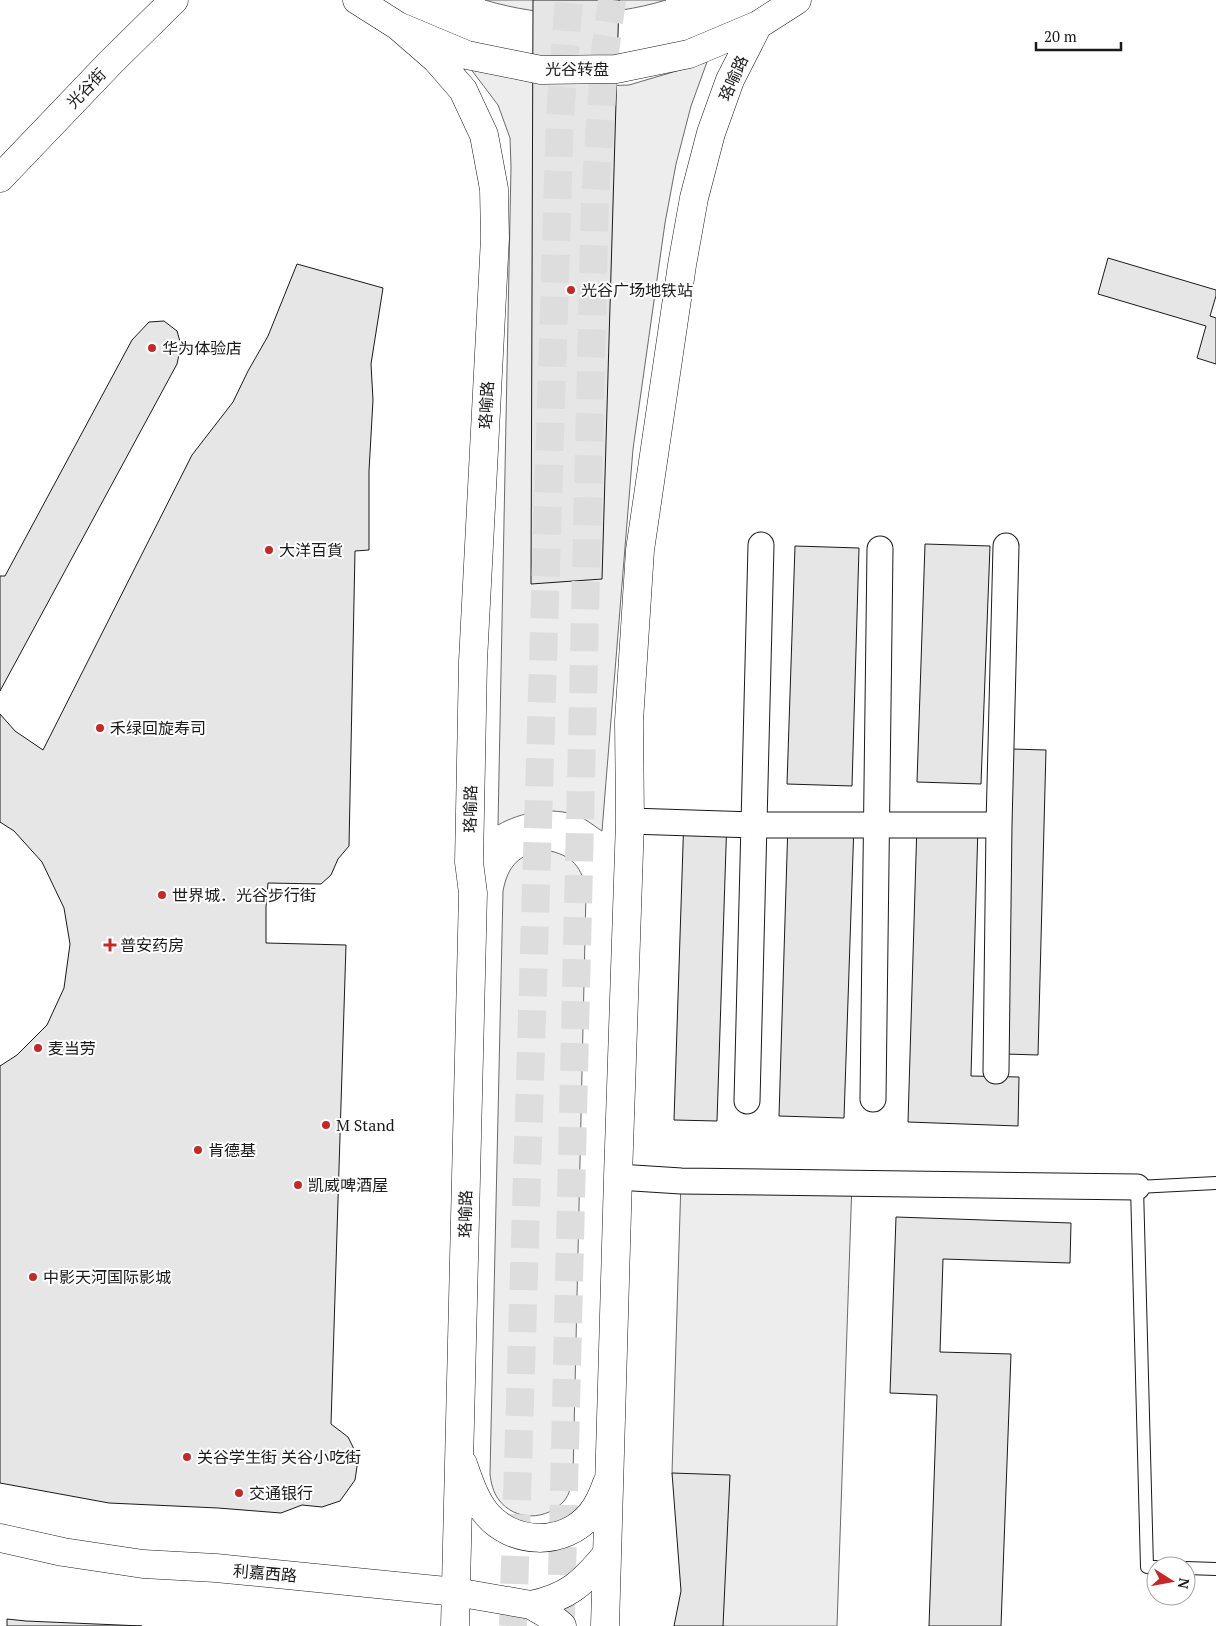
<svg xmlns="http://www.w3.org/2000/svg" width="1216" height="1626" font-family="'PT Serif','Noto Sans SC',serif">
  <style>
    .green { fill: #ededed; stroke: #6a6a6a }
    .building { fill: #e6e6e6; stroke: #1a1a1a }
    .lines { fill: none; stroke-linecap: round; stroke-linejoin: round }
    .trunk-tunnel { stroke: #ddd; stroke-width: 28; stroke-dasharray: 28 14; stroke-linecap: butt }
    .service-casing { stroke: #1a1a1a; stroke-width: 14 }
    .minor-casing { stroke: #1a1a1a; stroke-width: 27 }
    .tertiary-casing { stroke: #1a1a1a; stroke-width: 29 }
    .trunk-casing { stroke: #1a1a1a; stroke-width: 29 }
    .service { stroke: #fff; stroke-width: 12 }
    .minor { stroke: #fff; stroke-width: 25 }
    .tertiary { stroke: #fff; stroke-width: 28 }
    .trunk { stroke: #fff; stroke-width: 28 }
    .poi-dot { fill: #c62828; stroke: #fff; stroke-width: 2 }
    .labels { text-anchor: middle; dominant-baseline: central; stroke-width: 4; stroke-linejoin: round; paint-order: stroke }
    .street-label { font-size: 16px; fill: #1a1a1a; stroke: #fff }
    .poi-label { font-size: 16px; fill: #1a1a1a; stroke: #fff; text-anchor: start }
  </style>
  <rect width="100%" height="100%" fill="#fff"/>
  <path class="green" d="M485 0H666C607 18 544 18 485 0Z
    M707 62 691 106 676 164 665 223 633 449 602 831C594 826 586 819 578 816 552 806 521 812 498 825L511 167 510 138 498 105 470 68 532 82 571 87 629 85Z
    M546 850C572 855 583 867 586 893L573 1476C571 1485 570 1494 564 1501 546 1521 515 1521 499 1500 493 1492 491 1483 490 1474L503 891C508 865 519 854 546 850Z
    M681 1181 852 1182 837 1626H723L672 1473Z"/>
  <path class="building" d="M533 0H619L602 579 531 584Z
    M1108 258 1216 290V296L1210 316 1216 318V364L1197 358 1206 326 1098 294Z
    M297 264 383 288 371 364 373 400 369 471V550L355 551 349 846 338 859 331 875 321 884 268 883 266 907V943L346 945 331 1424 348 1437 353 1447 358 1460 355 1480 340 1501 322 1507 302 1505 281 1513 218 1508 109 1503 0 1483V1066L17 1055 47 1025 64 988 70 944 64 908 42 862 14 831 0 822V714L15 731 43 750 192 455 233 402 248 371 268 336Z
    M164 321 177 331 181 345 177 364 0 691V576H5L132 340 149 322Z
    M925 544 990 546 981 784 917 782Z
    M795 546 859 548 852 786 787 784Z
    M1012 749 1046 750 1038 1055 1005 1054Z
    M684 815 727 817 717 1121 674 1120Z
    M788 822 854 824 844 1118 779 1116Z
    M917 823 978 825 971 1076 1019 1077 1018 1126 908 1122Z
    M896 1217 1071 1223 1070 1263 943 1259 940 1352 1011 1354 1001 1626H929L937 1395 890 1393Z
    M672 1473 730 1475 723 1626H674L681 1591Z
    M7 1619 26 1621 142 1626H7Z"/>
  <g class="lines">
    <path class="trunk-tunnel" d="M561 1617 595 197 605 52 612 0
      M513 1626 560 116 569 0"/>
    <defs>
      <path id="service" d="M1156 1567H1147L1137 1187 1216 1183
        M1186 1568 1216 1569"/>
      <path id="minor" d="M630 821 754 825H999
        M996 1071 999 825 1006 546
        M873 1099 880 549
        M747 1101 761 545
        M618 1177 681 1181 1137 1187"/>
      <path id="tertiary" d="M0 178 111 62 174 0
        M0 1538 63 1552 143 1564 216 1568 456 1592 531 1605 550 1616 562 1626
        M531 1605C568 1597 582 1584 606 1555"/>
      <path id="trunk" d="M357 0 398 26 467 55 541 70 616 69 689 54 758 25 797 0
        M398 26 436 59 463 90 484 135 494 189 495 238 473 661 469 862 473 893 455 1626
        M463 1464C469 1481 475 1500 486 1513 512 1545 564 1547 591 1514 599 1505 603 1494 607 1483
        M605 1626 618 1177 630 821 629 721 640 550 682 265 694 198 711 133 730 80 758 25"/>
    </defs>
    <use href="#service" class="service-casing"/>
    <use href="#minor" class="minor-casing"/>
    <use href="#tertiary" class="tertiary-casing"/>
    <use href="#trunk" class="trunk-casing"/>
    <use href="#service" class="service"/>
    <use href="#minor" class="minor"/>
    <use href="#tertiary" class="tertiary"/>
    <use href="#trunk" class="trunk"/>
  </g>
  <g class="poi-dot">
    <circle cx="571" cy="290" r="5"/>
    <circle cx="152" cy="348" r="5"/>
    <circle cx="269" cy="550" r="5"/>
    <circle cx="100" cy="728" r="5"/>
    <circle cx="162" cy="895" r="5"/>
    <path d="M107.5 937.5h5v5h5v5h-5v5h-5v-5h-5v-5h5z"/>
    <circle cx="38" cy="1048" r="5"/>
    <circle cx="326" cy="1125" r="5"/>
    <circle cx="198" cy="1150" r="5"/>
    <circle cx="298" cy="1185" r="5"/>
    <circle cx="33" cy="1277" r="5"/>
    <circle cx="187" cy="1457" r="5"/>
    <circle cx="239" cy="1493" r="5"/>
  </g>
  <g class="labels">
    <g class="street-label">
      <text x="577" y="69">光谷转盘</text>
      <text transform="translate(733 78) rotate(-66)">珞喻路</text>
      <text transform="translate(86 88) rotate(-46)">光谷街</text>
      <text transform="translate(486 405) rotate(-87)">珞喻路</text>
      <text transform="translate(470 809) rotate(-89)">珞喻路</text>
      <text transform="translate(465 1214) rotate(-89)">珞喻路</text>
      <text transform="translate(265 1573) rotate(5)">利嘉西路</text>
    </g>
    <g class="poi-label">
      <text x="581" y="290">光谷广场地铁站</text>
      <text x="162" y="348">华为体验店</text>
      <text x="279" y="550">大洋百貨</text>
      <text x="110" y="728">禾绿回旋寿司</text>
      <text x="172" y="895">世界城．光谷步行街</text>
      <text x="120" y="945">普安药房</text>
      <text x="48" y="1048">麦当劳</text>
      <text x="336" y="1125">M Stand</text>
      <text x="208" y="1150">肯德基</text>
      <text x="308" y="1185">凯威啤酒屋</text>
      <text x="43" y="1277">中影天河国际影城</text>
      <text x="197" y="1457">关谷学生街 关谷小吃街</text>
      <text x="249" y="1493">交通银行</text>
    </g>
  </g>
  <g transform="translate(1171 1581) rotate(101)"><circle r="24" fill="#ffffff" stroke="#a3a3a3"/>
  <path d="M0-4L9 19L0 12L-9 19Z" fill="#c62828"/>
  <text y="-8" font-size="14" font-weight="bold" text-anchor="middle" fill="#1a1a1a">N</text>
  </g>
  <path d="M1036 42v8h85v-8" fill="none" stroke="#1a1a1a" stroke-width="2.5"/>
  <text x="1044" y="42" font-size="15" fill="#1a1a1a" stroke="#ffffff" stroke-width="4" paint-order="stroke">20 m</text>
</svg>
